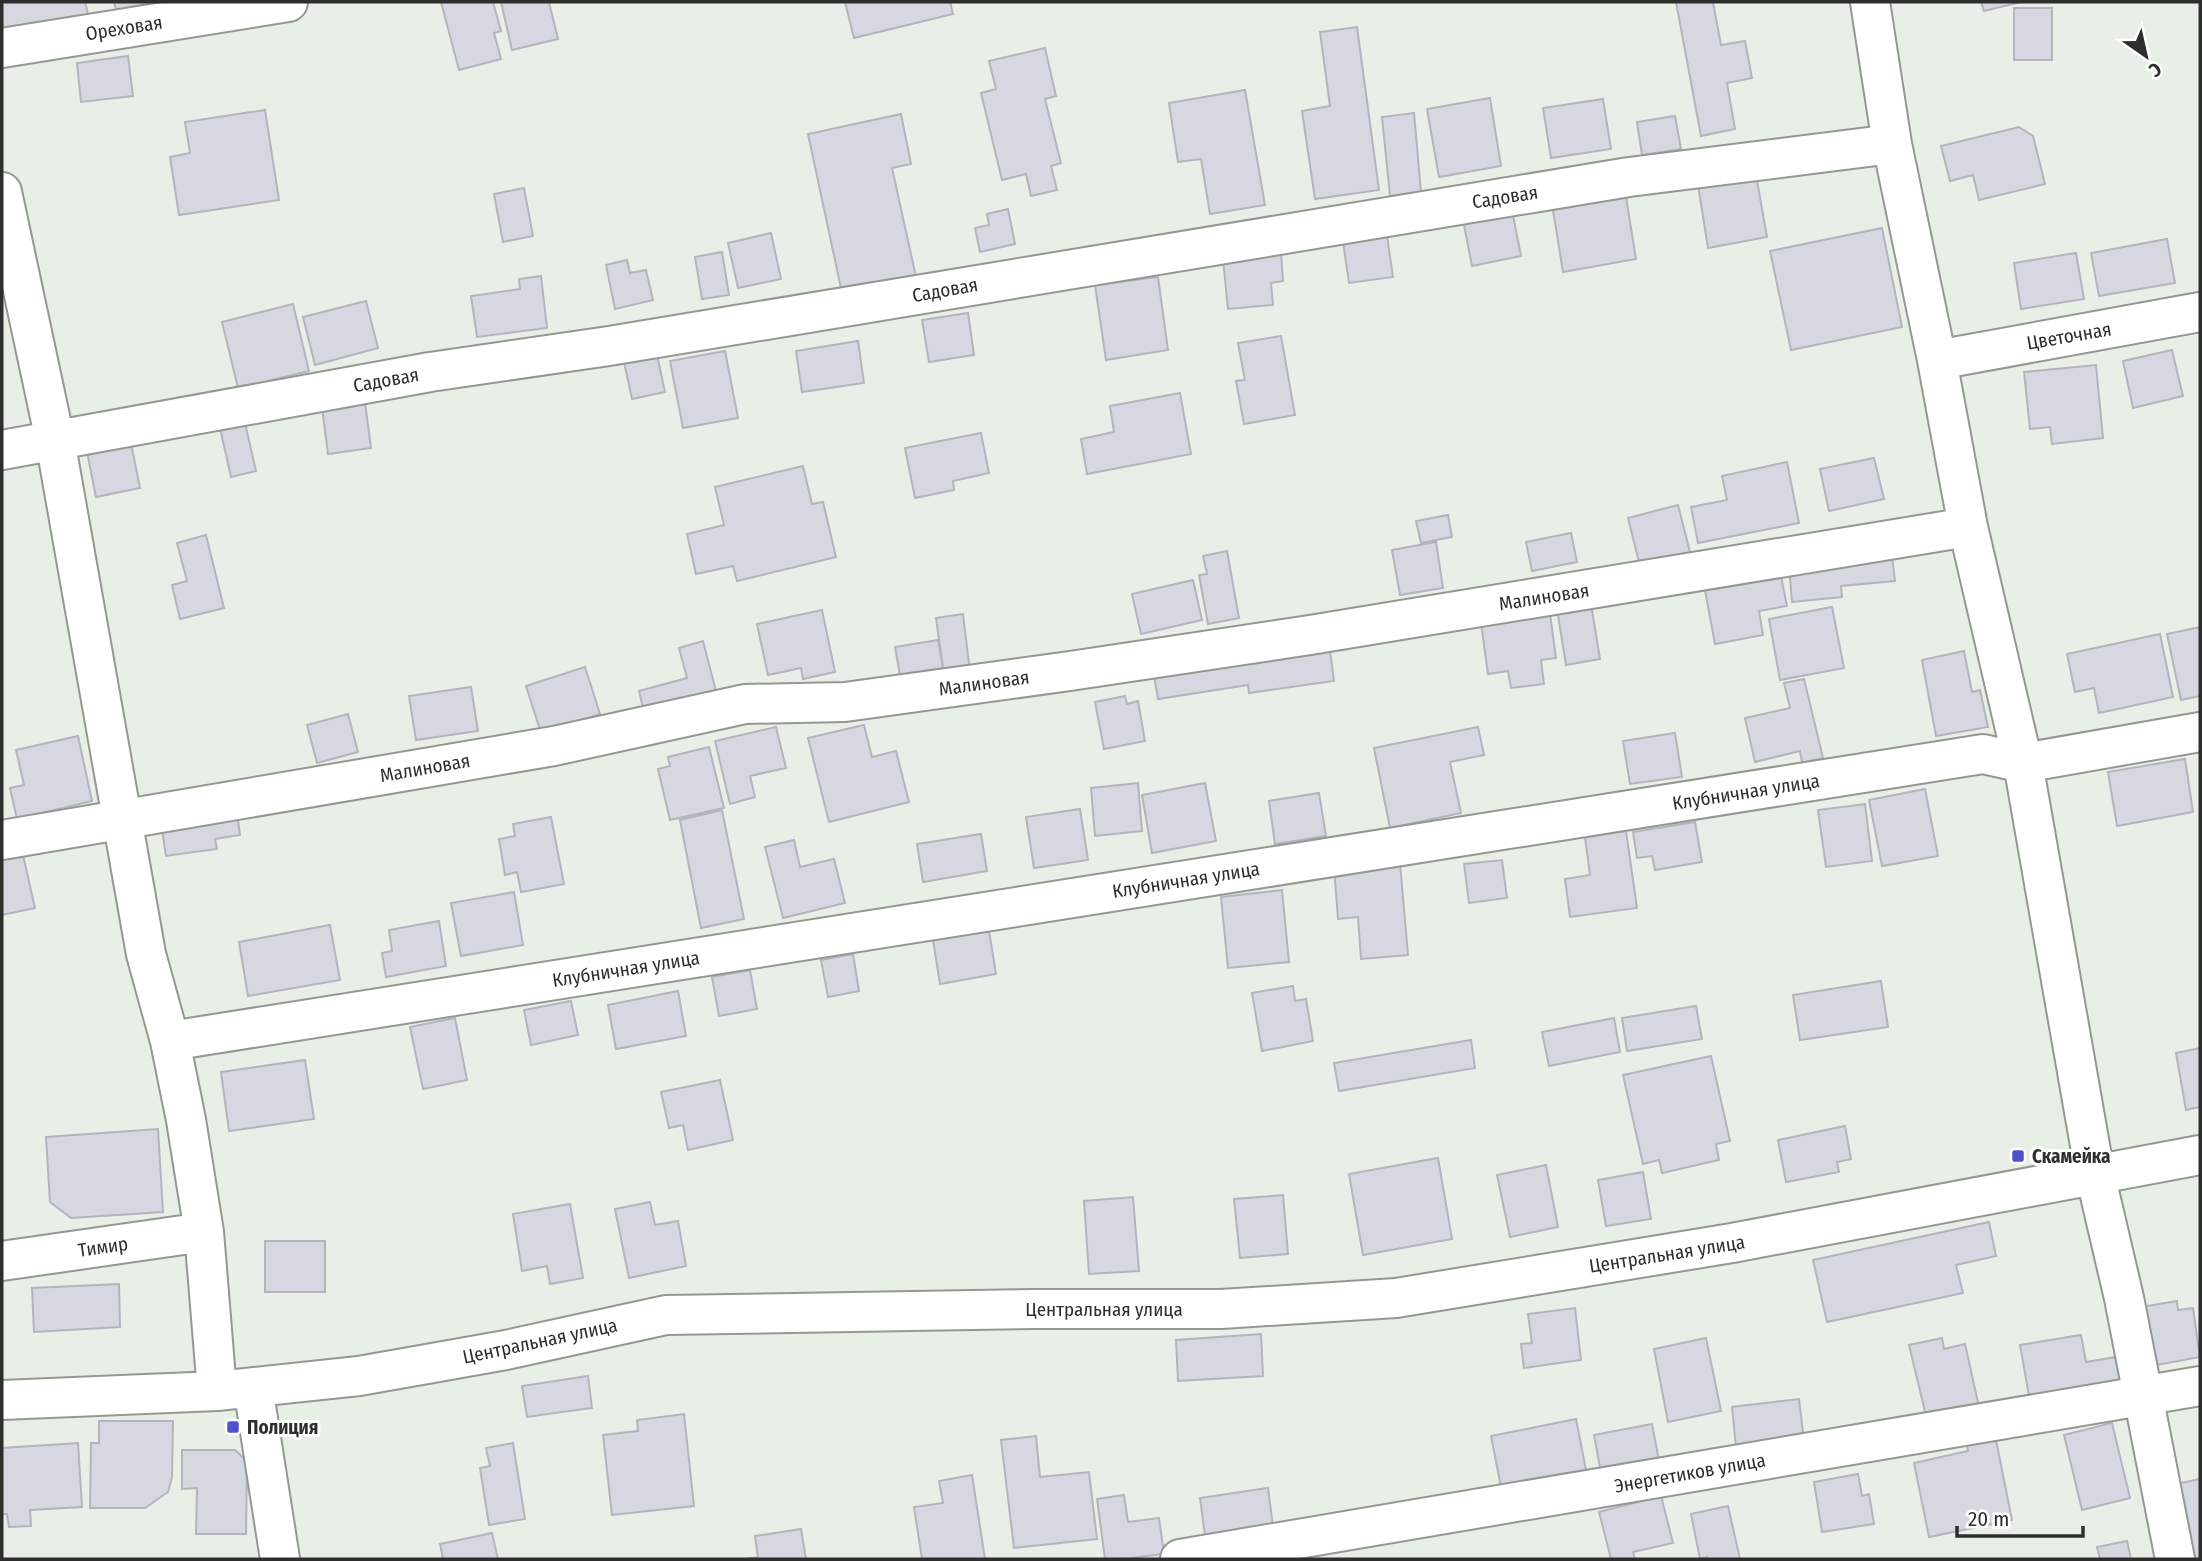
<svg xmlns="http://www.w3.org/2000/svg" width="2202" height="1561" font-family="'Fira Sans Condensed',sans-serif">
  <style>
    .building { fill: #d5d8e1; stroke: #b3b5be; stroke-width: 2 }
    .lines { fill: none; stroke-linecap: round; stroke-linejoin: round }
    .minor-casing { stroke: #939991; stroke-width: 42 }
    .minor { stroke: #fff; stroke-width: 38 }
    .poi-dot { fill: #4f53c9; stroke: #fff; stroke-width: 2.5 }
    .labels { text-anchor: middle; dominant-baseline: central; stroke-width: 6; stroke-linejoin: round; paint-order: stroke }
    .street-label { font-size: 19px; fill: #2d2f2c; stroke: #fff }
    .poi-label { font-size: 19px; font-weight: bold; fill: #2d2f2c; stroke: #fff; text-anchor: start }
  </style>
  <rect width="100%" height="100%" fill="#e8efe6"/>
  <path class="building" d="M2 2H85L89 18 2 39Z
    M114 2H158L116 10Z
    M441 2H493L501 31 494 33 501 59 459 70Z
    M501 2H549L558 39 512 50Z
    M845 2H950L953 14 854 38Z
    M1676 2H1713L1721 45 1745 41 1752 78 1727 83 1735 129 1701 136Z
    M1981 2H2021L1984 11Z
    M2014 8H2052V60H2014Z
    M1357 27 1379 190 1315 199 1302 111 1330 106 1320 32Z
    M1045 48 1056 96 1045 99 1061 163 1051 166 1057 190 1031 196 1026 174 1002 180 981 93 996 89 989 61Z
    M128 56 133 96 81 102 77 63Z
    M1245 90 1265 205 1210 214 1201 159 1178 162 1169 103Z
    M1490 98 1501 166 1439 177 1427 109Z
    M1603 99 1611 149 1551 158 1543 108Z
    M265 110 279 200 179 215 170 157 190 153 185 122Z
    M1414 113 1421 192 1390 196 1382 117Z
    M901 114 911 164 892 168 916 277 842 293 808 134Z
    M1675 116 1681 149 1642 155 1637 122Z
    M2019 127 2033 136 2045 184 1979 200 1973 175 1950 181 1941 146Z
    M1756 175 1767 237 1708 248 1698 185Z
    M524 188 533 236 503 242 494 194Z
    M1626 197 1636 259 1563 272 1553 210Z
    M1008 209 1015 244 980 252 975 228 989 225 987 214Z
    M1512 210 1521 256 1472 266 1463 220Z
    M1882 228 1902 327 1791 350 1770 251Z
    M771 233 781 279 738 288 728 243Z
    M1387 236 1393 277 1349 283 1343 242Z
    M2167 239 2175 283 2099 296 2091 253Z
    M722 252 729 295 702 299 695 257Z
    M1281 253 1283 281 1271 283 1273 305 1228 309 1223 259Z
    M2076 253 2084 299 2021 309 2014 263Z
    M627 260 630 273 646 270 653 300 615 309 606 265Z
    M541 276 547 328 477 337 471 296 520 289 519 279Z
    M1158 277 1168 350 1106 360 1095 285Z
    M366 301 378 348 315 365 303 317Z
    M293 304 309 371 238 388 222 322Z
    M968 313 974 355 929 362 922 320Z
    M1281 336 1295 415 1244 424 1236 381 1245 380 1238 343Z
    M858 341 864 383 802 392 796 351Z
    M2172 350 2183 396 2133 408 2123 361Z
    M725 351 738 418 683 428 670 361Z
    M657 355 665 392 632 399 624 362Z
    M2096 365 2103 438 2052 444 2050 427 2030 429 2024 372Z
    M1180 393 1191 454 1087 474 1081 439 1114 432 1110 406Z
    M364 395 371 448 328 454 321 400Z
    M245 423 256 471 231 477 220 428Z
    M981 433 989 473 953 481 954 490 915 498 905 448Z
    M131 443 140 488 96 497 87 452Z
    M1874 458 1884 499 1829 511 1820 469Z
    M1787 462 1799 523 1698 543 1691 507 1727 500 1722 476Z
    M803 466 812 504 823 502 836 557 737 581 733 566 696 574 687 534 724 525 715 487Z
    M1678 505 1690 552 1640 566 1628 518Z
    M1448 515 1452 537 1421 543 1416 521Z
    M1571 533 1577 562 1532 571 1526 542Z
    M206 535 224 608 180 619 172 585 187 581 177 543Z
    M1436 542 1443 588 1400 595 1392 550Z
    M1227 551 1239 618 1208 624 1199 575 1207 574 1203 556Z
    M1892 556 1895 581 1841 586 1842 597 1792 602 1789 566Z
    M1780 571 1787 606 1759 611 1763 635 1715 644 1704 585Z
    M1193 580 1202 620 1141 634 1132 594Z
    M1591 604 1600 659 1566 665 1557 609Z
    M1832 607 1844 668 1780 680 1769 619Z
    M822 610 835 672 803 679 801 668 768 675 757 624Z
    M963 614 970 672 944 675 936 618Z
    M1550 614 1556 658 1541 660 1544 684 1511 688 1508 671 1488 674 1481 623Z
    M2200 627V696L2181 700 2167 634Z
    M2160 634 2173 697 2099 713 2094 688 2075 692 2067 654Z
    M938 640 943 668 900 675 895 647Z
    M703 641 718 699 645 717 639 691 687 678 679 648Z
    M1329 643 1334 681 1249 693 1248 685 1158 699 1153 669Z
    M1964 651 1972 692 1980 690 1988 727 1936 736 1922 660Z
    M585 667 600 714 541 733 526 686Z
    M1804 679 1823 758 1802 763 1800 751 1755 762 1745 718 1790 708 1784 683Z
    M471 687 478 731 416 740 409 696Z
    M1125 696 1127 704 1138 701 1145 741 1104 749 1095 702Z
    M348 714 358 752 317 763 307 725Z
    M864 725 872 757 896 751 909 802 829 822 808 738Z
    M776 727 786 768 750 776 755 797 730 804 715 741Z
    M1478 727 1484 755 1450 762 1461 813 1390 828 1374 748Z
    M1675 733 1682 777 1630 784 1623 741Z
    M78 736 92 801 17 819 10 788 24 785 16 750Z
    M709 747 724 808 670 820 658 769 670 766 668 757Z
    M2185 759 2193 812 2117 826 2108 772Z
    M1138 783 1142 831 1095 836 1091 788Z
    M1205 783 1216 841 1152 853 1142 795Z
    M1925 789 1938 856 1882 866 1869 800Z
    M1319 793 1326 836 1275 844 1269 801Z
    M1865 804 1872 861 1826 867 1818 810Z
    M1080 809 1088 860 1034 868 1026 817Z
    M722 810 744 919 701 928 680 820Z
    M237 812 240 835 215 839 217 849 166 856 161 823Z
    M551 817 564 884 521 892 517 872 505 875 499 839 515 836 513 824Z
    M1695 822 1702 862 1655 870 1652 856 1637 858 1633 832Z
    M1626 831 1637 908 1570 917 1565 879 1590 875 1585 837Z
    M981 834 987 871 923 882 917 844Z
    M794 840 800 867 834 859 845 903 783 918 765 847Z
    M23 855 35 908 2 915V859Z
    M1502 860 1507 898 1469 903 1464 864Z
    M1400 863 1408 955 1361 959 1358 917 1338 919 1334 868Z
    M1282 890 1289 962 1228 968 1221 897Z
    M514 892 523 945 461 956 451 903Z
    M439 921 446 966 386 977 382 953 392 951 389 930Z
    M330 925 340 980 248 996 239 942Z
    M989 931 996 974 940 984 933 940Z
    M853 954 859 991 828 997 821 960Z
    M750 970 757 1009 719 1016 712 977Z
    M1881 981 1888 1027 1800 1040 1793 995Z
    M1293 986 1295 1001 1306 999 1313 1041 1262 1051 1252 993Z
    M678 991 686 1036 616 1049 608 1005Z
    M571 1001 578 1035 531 1045 524 1010Z
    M1696 1006 1702 1039 1627 1051 1622 1018Z
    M455 1018 467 1080 423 1089 410 1027Z
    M1614 1018 1620 1052 1549 1066 1542 1032Z
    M1471 1040 1475 1068 1339 1091 1334 1063Z
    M2200 1048V1107L2186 1110 2176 1053Z
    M1711 1056 1730 1141 1716 1144 1719 1160 1662 1173 1659 1160 1643 1164 1623 1075Z
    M305 1060 314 1119 229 1131 221 1072Z
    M720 1080 733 1140 688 1150 683 1125 669 1128 661 1092Z
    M1845 1126 1851 1159 1837 1162 1839 1172 1786 1182 1778 1140Z
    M158 1129 163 1212 71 1218 50 1202 46 1137Z
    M1438 1158 1452 1239 1363 1255 1349 1174Z
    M1546 1165 1558 1227 1510 1237 1497 1175Z
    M1643 1172 1651 1219 1606 1226 1598 1180Z
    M1283 1195 1288 1254 1240 1258 1234 1199Z
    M1133 1197 1139 1271 1089 1274 1084 1201Z
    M650 1202 655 1225 678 1221 686 1266 629 1278 615 1209Z
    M570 1204 583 1278 550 1284 547 1266 522 1271 513 1214Z
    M1989 1222 1996 1256 1956 1265 1963 1293 1827 1322 1813 1260Z
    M265 1241H325V1292H265Z
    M119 1284 120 1327 34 1332 32 1288Z
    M2177 1301 2178 1310 2193 1308 2200 1357 2146 1367 2135 1308Z
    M1575 1308 1581 1360 1524 1368 1521 1344 1532 1343 1528 1314Z
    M1261 1334 1263 1376 1178 1381 1176 1340Z
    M2081 1335 2086 1362 2116 1357 2120 1380 2029 1396 2020 1345Z
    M1706 1338 1721 1411 1668 1422 1654 1349Z
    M1942 1338 1944 1349 1965 1344 1979 1407 1927 1420 1909 1345Z
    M588 1376 592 1408 527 1417 522 1386Z
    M1799 1399 1805 1449 1737 1457 1732 1407Z
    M684 1414 694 1506 612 1515 603 1435 638 1431 637 1420Z
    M1576 1419 1588 1480 1503 1497 1491 1436Z
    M99 1421H173L172 1477 168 1492 145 1508H90L91 1443H99Z
    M2112 1423 2130 1498 2082 1510 2064 1435Z
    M1652 1424 1660 1466 1602 1478 1594 1435Z
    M1995 1435 2012 1520 1929 1537 1914 1463 1968 1451 1966 1441Z
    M1036 1436 1040 1477 1089 1472 1097 1539 1014 1548 1001 1440Z
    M78 1443 82 1507 30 1510 31 1526 9 1527 7 1514H2V1448Z
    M513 1443 525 1519 489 1525 480 1468 490 1466 486 1448Z
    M182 1450H235L247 1461 246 1534H196L197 1488 182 1489Z
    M1858 1474 1862 1496 1869 1494 1874 1524 1822 1532 1814 1482Z
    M972 1475 985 1559H922L914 1507 943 1503 939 1481Z
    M2200 1479V1559H2192L2176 1484Z
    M1268 1488 1274 1534 1206 1543 1200 1498Z
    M1124 1495 1128 1522 1159 1518 1164 1554 1123 1559H1105L1097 1499Z
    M1661 1496 1673 1543 1633 1552 1635 1559H1611L1599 1512Z
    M1728 1506 1740 1559H1707V1557L1700 1559 1691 1514Z
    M801 1529 806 1559H745L758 1557 755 1536Z
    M492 1533 498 1559H443L440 1544Z
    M2127 1541 2131 1559H2100L2097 1547Z"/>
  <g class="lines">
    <defs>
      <path id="minor" d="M1870 2 1892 144 1937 360 1968 527 2023 763 2095 1174 2124 1298 2175 1559
        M2 48 288 2
        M2 192 55 440 146 954 170 1041 186 1120 204 1232 217 1391
        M1937 360 2200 312
        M2 450 430 372 609 346 1629 177 1892 144
        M2 840 554 746 745 704 845 702 1070 671 1310 635 1968 527
        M170 1041 1983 754 2023 763 2200 732
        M2 1261 204 1232
        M253 1387 280 1559
        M2 1400 217 1391 359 1376 506 1350 666 1315 1035 1309H1221L1396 1298 1732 1243 2200 1155
        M1180 1559 2200 1386"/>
    </defs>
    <use href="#minor" class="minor-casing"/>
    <use href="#minor" class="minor"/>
  </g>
  <g class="poi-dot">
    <rect x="2011" y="1149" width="14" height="14" rx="3.5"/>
    <rect x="226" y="1420" width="14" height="14" rx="3.5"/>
  </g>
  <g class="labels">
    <g class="street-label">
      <text transform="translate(124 28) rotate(-9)">Ореховая</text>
      <text transform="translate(1505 197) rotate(-9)">Садовая</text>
      <text transform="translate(945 290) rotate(-10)">Садовая</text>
      <text transform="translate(2069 336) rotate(-10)">Цветочная</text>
      <text transform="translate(386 380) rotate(-10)">Садовая</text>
      <text transform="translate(1544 597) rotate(-9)">Малиновая</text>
      <text transform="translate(984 683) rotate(-8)">Малиновая</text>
      <text transform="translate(425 768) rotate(-10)">Малиновая</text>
      <text transform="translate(1746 792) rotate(-9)">Клубничная улица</text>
      <text transform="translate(1186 880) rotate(-9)">Клубничная улица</text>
      <text transform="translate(626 969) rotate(-9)">Клубничная улица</text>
      <text transform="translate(103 1247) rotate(-8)">Тимир</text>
      <text transform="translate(1667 1254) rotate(-9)">Центральная улица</text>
      <text x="1104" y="1309">Центральная улица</text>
      <text transform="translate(540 1341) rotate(-12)">Центральная улица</text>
      <text transform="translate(1690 1473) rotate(-10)">Энергетиков улица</text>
    </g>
    <g class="poi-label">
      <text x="2032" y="1156">Скамейка</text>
      <text x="247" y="1427">Полиция</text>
    </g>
  </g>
  <rect width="2202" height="1561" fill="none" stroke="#2d2f2c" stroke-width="7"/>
  <g transform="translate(2146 56) rotate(146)" stroke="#ffffff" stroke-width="5" paint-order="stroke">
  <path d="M0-5L12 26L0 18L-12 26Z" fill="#2d2f2c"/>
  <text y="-10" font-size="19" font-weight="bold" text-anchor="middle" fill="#2d2f2c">С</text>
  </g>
  <path d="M1957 1526v10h126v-10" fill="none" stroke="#2d2f2c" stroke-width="3.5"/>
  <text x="1968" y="1526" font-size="21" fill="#2d2f2c" stroke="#ffffff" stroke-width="5" paint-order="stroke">20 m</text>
</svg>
